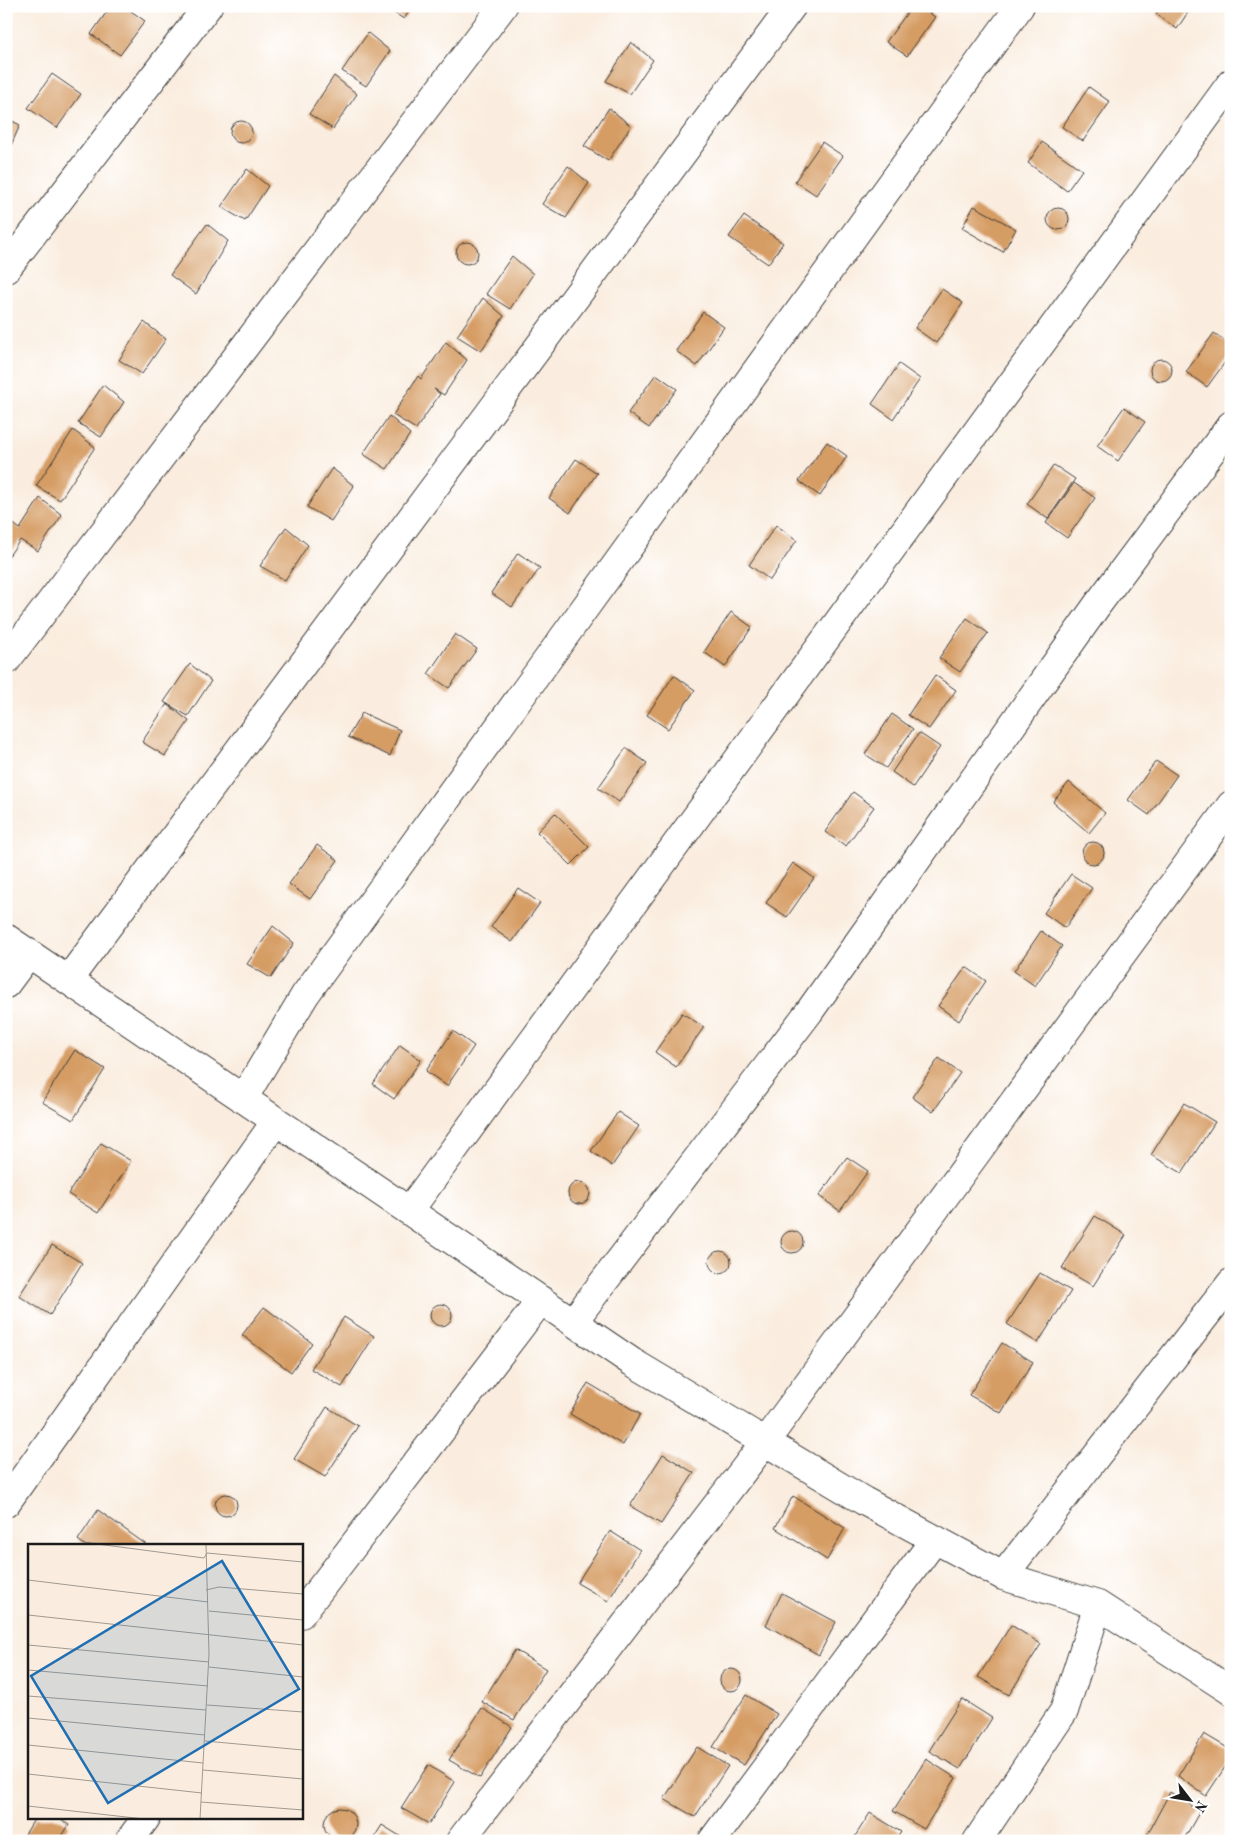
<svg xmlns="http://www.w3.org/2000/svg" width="1237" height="1847" font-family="'Old Standard TT',serif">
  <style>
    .building { fill: #d59c63 }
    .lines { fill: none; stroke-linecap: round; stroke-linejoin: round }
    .minor-casing { stroke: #3d3b39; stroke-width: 30 }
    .minor { stroke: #fff; stroke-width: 28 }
    .inset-road { fill: none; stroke: #a19991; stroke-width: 1 }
    .view { fill: #1f6fb2; fill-opacity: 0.15; stroke: #1f6fb2; stroke-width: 2.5 }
    .inset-edge { fill: none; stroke: #1c1c1c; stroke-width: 2.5 }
  </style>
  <rect width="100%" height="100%" fill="#fff"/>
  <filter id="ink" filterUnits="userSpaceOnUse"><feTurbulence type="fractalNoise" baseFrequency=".02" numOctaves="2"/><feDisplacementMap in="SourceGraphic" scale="10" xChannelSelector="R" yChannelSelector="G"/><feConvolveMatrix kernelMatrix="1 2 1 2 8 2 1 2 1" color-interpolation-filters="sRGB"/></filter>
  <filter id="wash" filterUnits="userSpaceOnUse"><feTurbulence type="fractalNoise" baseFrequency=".0096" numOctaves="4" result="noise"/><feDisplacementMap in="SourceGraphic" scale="20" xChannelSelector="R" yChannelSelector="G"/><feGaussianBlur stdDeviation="1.12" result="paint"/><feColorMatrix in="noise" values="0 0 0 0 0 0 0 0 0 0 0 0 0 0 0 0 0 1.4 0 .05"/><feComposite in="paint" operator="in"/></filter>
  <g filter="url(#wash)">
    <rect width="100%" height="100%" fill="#faeddf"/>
    <g id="blocks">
      <path class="building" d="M111 6H124L145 21 120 55 91 34Z
        M383 6H413L404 19Z
        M912 6H919L935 17 907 56 886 42Z
        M1161 6H1192L1177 29 1156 14Z
        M368 33 390 51 366 86 342 71Z
        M631 42 653 60 630 94 606 81Z
        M52 74 81 94 57 128 28 108Z
        M334 76 357 94 333 129 309 114Z
        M1089 87 1110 102 1083 141 1062 127Z
        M609 108 631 126 608 161 584 146Z
        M6 118 20 125 9 150 6 149Z
        M230 132a11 11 0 1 1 22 0a11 11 0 1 1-22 0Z
        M822 142 843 156 816 195 795 181Z
        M1042 142 1082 170 1067 191 1028 163Z
        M568 166 589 183 566 218 542 204Z
        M247 169 268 186 245 221 221 207Z
        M974 206 1016 229 1003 252 962 228Z
        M1047 219a11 11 0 1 1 22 0a11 11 0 1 1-22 0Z
        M744 216 783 243 768 264 729 237Z
        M207 224 228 241 196 294 170 275Z
        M456 253a11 11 0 1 1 22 0a11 11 0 1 1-22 0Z
        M512 256 533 274 510 309 486 294Z
        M942 289 963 303 936 343 915 328Z
        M483 298 504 316 481 351 457 336Z
        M703 312 724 327 697 366 676 351Z
        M144 322 166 339 142 374 119 360Z
        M1214 333 1231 345V354L1207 387 1186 372Z
        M446 342 467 360 444 395 434 389 440 394 416 429 393 415 418 376 421 379Z
        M1150 370a11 11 0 1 1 22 0a11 11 0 1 1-22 0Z
        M899 364 920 379 893 419 872 404Z
        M656 374 677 389 649 428 628 413Z
        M103 385 124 402 101 437 78 423Z
        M1124 407 1145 422 1118 461 1097 446Z
        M389 416 410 434 387 469 363 454Z
        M73 430 95 447 60 500 36 486Z
        M827 442 847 456 820 496 799 481Z
        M576 459 597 473 570 513 549 498Z
        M1054 465 1075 479 1048 519 1027 504Z
        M332 468 354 486 331 521 307 507Z
        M1074 483 1095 498 1067 538 1046 523Z
        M40 498 62 515 38 551 20 540 6 560V518L20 529Z
        M776 525 797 540 770 580 749 565Z
        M286 527 308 545 285 580 260 566Z
        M518 553 540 568 512 607 491 593Z
        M731 612 752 627 725 667 704 652Z
        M967 618 988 633 960 672 939 658Z
        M455 634 477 649 449 688 428 674Z
        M190 664 211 681 188 716 164 702Z
        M674 675 695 690 668 729 647 715Z
        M935 675 956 690 929 729 908 715Z
        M167 704 189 721 165 756 142 742Z
        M362 713 400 730 390 756 348 737Z
        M892 714 913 729 886 768 865 754Z
        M919 733 940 747 913 787 892 772Z
        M626 748 647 763 619 802 598 788Z
        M1156 761 1177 775 1149 815 1128 800Z
        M1069 782 1105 813 1089 833 1053 802Z
        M853 792 874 807 846 846 825 832Z
        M555 813 589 847 571 865 537 832Z
        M1082 853a11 11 0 1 1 22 0a11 11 0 1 1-22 0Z
        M317 845 338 860 310 899 289 884Z
        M793 863 814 878 787 917 766 903Z
        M1071 874 1092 888 1065 928 1044 913Z
        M518 888 540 903 512 942 491 927Z
        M273 926 294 943 271 978 247 964Z
        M1041 931 1062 946 1035 986 1014 971Z
        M966 967 986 981 959 1021 938 1006Z
        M682 1013 704 1027 676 1067 655 1052Z
        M453 1031 474 1046 447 1086 426 1071Z
        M400 1045 421 1060 394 1099 373 1084Z
        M75 1050 105 1069 73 1120 42 1102Z
        M939 1058 960 1073 933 1112 912 1097Z
        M1184 1103 1215 1122 1182 1173 1151 1155Z
        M618 1112 639 1126 612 1166 591 1151Z
        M101 1143 131 1161 98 1213 68 1194Z
        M847 1157 868 1171 840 1211 819 1196Z
        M568 1193a11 11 0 1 1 22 0a11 11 0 1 1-22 0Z
        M1095 1216 1126 1235 1093 1286 1062 1268Z
        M781 1242a11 11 0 1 1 22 0a11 11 0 1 1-22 0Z
        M52 1245 82 1263 50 1315 19 1296Z
        M709 1262a11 11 0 1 1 22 0a11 11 0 1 1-22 0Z
        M1040 1273 1071 1291 1038 1343 1007 1324Z
        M430 1315a11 11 0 1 1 22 0a11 11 0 1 1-22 0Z
        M264 1307 312 1343 291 1372 242 1335Z
        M344 1317 374 1336 342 1387 311 1369Z
        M1002 1343 1033 1362 1001 1413 969 1395Z
        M588 1383 640 1414 623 1445 570 1414Z
        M327 1407 358 1426 325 1477 294 1459Z
        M663 1454 694 1473 661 1524 630 1506Z
        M215 1505a11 11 0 1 1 22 0a11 11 0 1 1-22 0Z
        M793 1496 845 1528 827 1560 775 1528Z
        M98 1510 148 1546H86L78 1540Z
        M610 1531 640 1550 608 1601 577 1583Z
        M782 1593 836 1622 819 1655 766 1625Z
        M1011 1625 1041 1644 1009 1695 978 1677Z
        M515 1650 546 1669 514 1720 482 1702Z
        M720 1680a11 11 0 1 1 22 0a11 11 0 1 1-22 0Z
        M746 1695 777 1714 744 1765 713 1747Z
        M962 1699 992 1718 960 1769 929 1751Z
        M482 1708 512 1727 480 1778 449 1760Z
        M1204 1734 1231 1750V1758L1206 1796 1178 1776Z
        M697 1747 728 1766 695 1817 664 1799Z
        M926 1759 956 1778 924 1829 893 1811Z
        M428 1765 455 1782 429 1824 401 1808Z
        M1170 1792 1200 1811 1183 1841H1154L1147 1835Z
        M324 1824a16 16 0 1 1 32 0a16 16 0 1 1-32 0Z
        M870 1813 901 1832 895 1841H852Z
        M35 1818H58L69 1825 59 1841H21Z
        M382 1825 408 1841H372Z"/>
    </g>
  </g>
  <g filter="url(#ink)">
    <use href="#blocks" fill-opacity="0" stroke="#3d3b39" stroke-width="1"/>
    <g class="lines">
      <defs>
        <path id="minor" d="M6 269 208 6
          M6 661 503 6
          M6 938 632 1362 864 1501 1003 1576 1098 1605 1231 1691
          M68 980 792 6
          M6 984 29 953
          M243 1099 305 995 1020 6
          M409 1211 1231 83
          M573 1322 809 1012 1098 604 1231 425
          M6 1503 276 1121
          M1003 1576 1231 1283
          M301 1614 541 1300
          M129 1841 146 1818
          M460 1841 765 1442 1231 805
          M712 1841 935 1539
          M977 1841 1064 1711 1098 1605"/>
      </defs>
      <use href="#minor" class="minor-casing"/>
      <use href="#minor" class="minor"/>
    </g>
  </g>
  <g transform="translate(28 1544)">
    <rect width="275" height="275" fill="#faeddf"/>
    <path class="inset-road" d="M69 0 176 14 179 9 275 18M0 36 180 58M178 46 191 43 275 50M181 67 275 76M0 71 275 101M0 101 181 118M181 123 275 133M0 126 180 142M0 152 178 166M179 161 275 168M0 174 177 191M177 197 275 206M0 201 175 219M175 226 275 235M0 230 174 249M173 258 275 266M0 262 116 275M172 275 181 110 178 0"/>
    <path class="view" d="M194 17 271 145 80 259 3 132Z"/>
    <rect width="275" height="275" class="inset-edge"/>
  </g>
  <rect width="1237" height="1847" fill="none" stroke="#fff" stroke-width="25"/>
  <g transform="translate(1190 1800) rotate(121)" stroke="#ffffff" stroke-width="4" paint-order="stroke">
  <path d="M0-4L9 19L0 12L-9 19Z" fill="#1c1c1c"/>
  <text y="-8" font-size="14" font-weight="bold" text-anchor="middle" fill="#1c1c1c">N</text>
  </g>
</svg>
